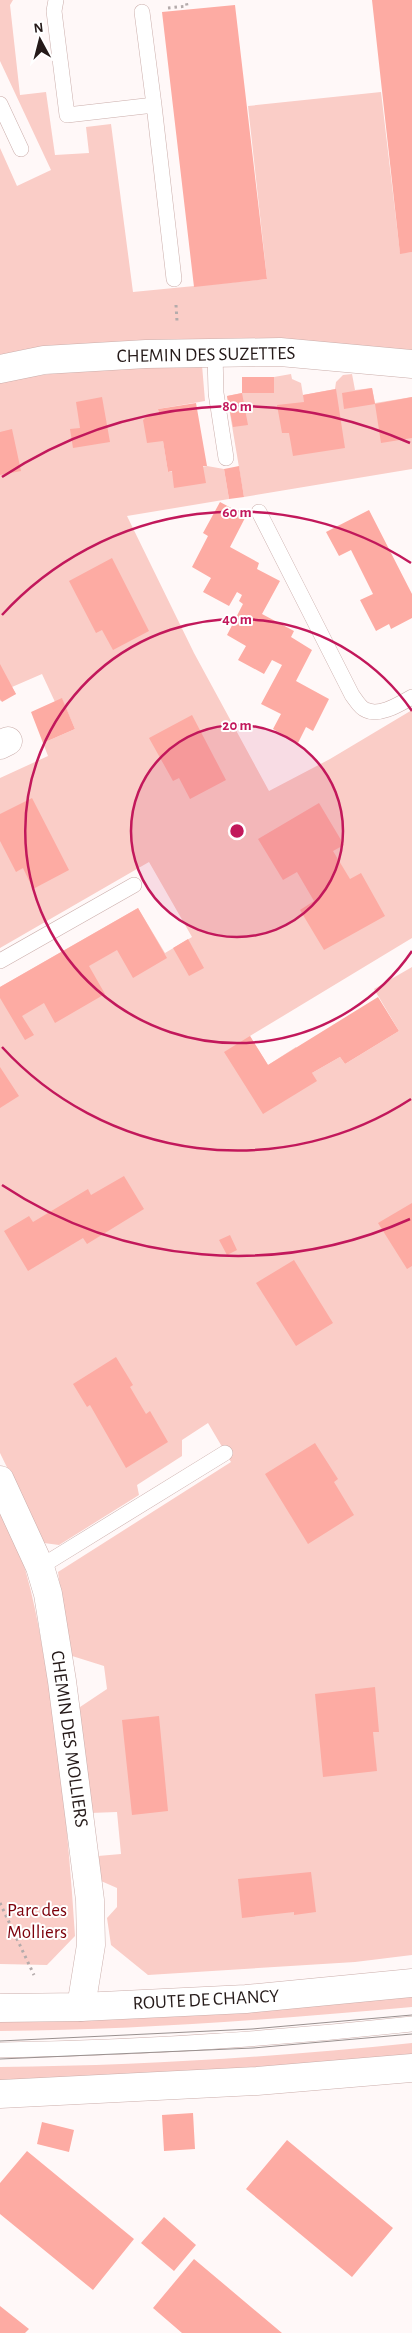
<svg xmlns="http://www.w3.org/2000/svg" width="412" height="2333" font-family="'Alegreya Sans',sans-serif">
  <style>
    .green { fill: #facdc7 }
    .building { fill: #fdaba3 }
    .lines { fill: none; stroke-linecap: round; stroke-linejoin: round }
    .service-casing { stroke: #cbaeab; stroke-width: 16 }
    .minor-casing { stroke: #cbaeab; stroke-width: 29 }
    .secondary-casing { stroke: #cbaeab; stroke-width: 29 }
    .path { stroke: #b4abab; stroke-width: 3; stroke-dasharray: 2.5 4; stroke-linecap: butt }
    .service { stroke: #fff; stroke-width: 15 }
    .minor { stroke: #fff; stroke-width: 28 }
    .secondary { stroke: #fff; stroke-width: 28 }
    .tram { stroke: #99908f; stroke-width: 1 }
    .ring { fill: none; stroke: #c2185b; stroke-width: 2.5 }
    .labels { text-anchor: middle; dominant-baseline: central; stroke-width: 4; stroke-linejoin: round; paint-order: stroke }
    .street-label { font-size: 19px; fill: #251a19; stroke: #fff }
    .park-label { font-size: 19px; fill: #7c000b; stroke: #fff }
    .centre { fill: #c2185b; stroke: #fff; stroke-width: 2.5 }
    .ring-label { font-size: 15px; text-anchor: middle; font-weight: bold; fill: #c2185b; stroke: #fff; stroke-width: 4; stroke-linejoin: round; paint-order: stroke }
  </style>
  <rect width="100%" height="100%" fill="#fff8f8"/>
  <path class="green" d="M0 0H13L10 5 20 95 46 92 55 155 89 153 86 127 111 124 133 292 267 279 248 106 381 92 400 253 412 252V350L272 339 136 343 27 349 0 355V148L17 186 51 170 0 61Z
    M202 365 205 401 158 409 168 472 207 466 224 469 229 499 127 516 194 653 269 791 330 759 412 710V938L250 1036 268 1065 296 1047 312 1073 340 1057 345 1064 399 1031 374 989 412 967V1955L355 1962 148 1975 111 1945 107 1918 117 1907V1888L101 1881 98 1856 121 1854 117 1812 90 1813 77 1709 107 1689 104 1666 69 1655 58 1572 231 1462 208 1423 182 1440V1456L137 1485 139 1495 59 1545 44 1543 0 1453V987L138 908 165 953 192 937 149 862 0 948V778L48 756 43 743 75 729 62 699 55 702 42 674 12 687 16 694 0 701V381L100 367Z
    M291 374 292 379 301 383 303 395 335 389 336 382 343 375 352 374 355 390 372 388 375 403 412 397V469L244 497 227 396 242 393V377H274Z
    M0 1511C7 1525 15 1538 20 1553 36 1601 43 1651 51 1701 63 1779 70 1858 75 1936L47 1965 0 1964Z
    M412 1994V2007C275 2019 138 2030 0 2031V2017Z
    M412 2043V2056L307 2066 0 2081V2067C138 2066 275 2057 412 2043Z"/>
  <path class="building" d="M372 0H412V252L400 254Z
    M235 5 267 279 194 287 162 12Z
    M242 377H274V393H242L248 425 233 427 227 396 242 393Z
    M372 388 375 404 344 409 342 393Z
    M336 389 345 448 293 456 289 433H282L277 405 304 402 303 395Z
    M102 397 110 442 73 448 70 429 80 428 76 402Z
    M412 397V438L381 443 375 404Z
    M196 403 207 466H203L206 483 174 488 172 471 168 472 163 441 147 443 143 420 147 416 159 414 158 409Z
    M12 429 21 471 0 475V432Z
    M239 466 244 497 229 499 224 469Z
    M220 502 246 516 230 547 259 563 257 569 280 581 262 614 294 631 291 637 312 650 296 681 329 699 313 731 306 727 298 743 273 729 281 714 261 704 282 665 272 660 264 674 238 660 246 646 227 635 243 604 239 601 242 595 237 592 229 606 203 592 211 578 192 567 208 536 203 533Z
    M369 510 412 594V618L391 629 389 624 376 631 360 600 373 594 351 550 339 556 326 532Z
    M112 558 149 631 113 650 102 630 96 633 69 581Z
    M0 664 16 694 2 702 0 699Z
    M62 698 75 729 43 743 31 712Z
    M192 715 226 780 190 799 179 778 173 781 149 738Z
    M32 798 69 870 33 889 23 868 16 872 0 841V814Z
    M319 803 344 845 333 851 350 879 361 873 385 916 324 950 300 910 314 901 297 872 283 880 258 839Z
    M138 908 167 958 133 978 117 950 89 966 105 994 55 1023 44 1003 22 1016 34 1035 25 1040 0 998V987Z
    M188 939 204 968 189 976 173 948Z
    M378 997 399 1031 345 1064 340 1057 312 1073 317 1081 263 1114 224 1052 250 1036 268 1065Z
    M0 1067 19 1096 0 1108Z
    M124 1176 144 1209 87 1244 83 1238 28 1271 4 1231 29 1216 33 1222 88 1189 91 1195Z
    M412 1203V1266L407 1269 378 1223Z
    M230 1235 237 1250 227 1255 219 1240Z
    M294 1260 333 1323 296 1346 256 1283Z
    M116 1357 133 1385 130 1387 146 1414 150 1411 168 1442 126 1468 90 1405 87 1407 73 1384Z
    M315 1443 338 1479 334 1482 354 1515 308 1544 265 1474Z
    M375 1687 379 1732H373L377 1771 323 1777 315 1694Z
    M159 1716 168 1811 132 1815 122 1720Z
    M311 1872 316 1912 294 1915V1912L242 1918 238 1879Z
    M193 2113 195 2149 164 2151 162 2115Z
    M42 2122 74 2130 69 2152 37 2144Z
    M287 2140 393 2228 352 2277 246 2189Z
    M27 2151 134 2239 93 2290 0 2214V2183Z
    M164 2217 196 2245 174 2271 141 2243Z
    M194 2259 282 2333H182L153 2308Z
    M0 2306 29 2329 25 2333H0Z"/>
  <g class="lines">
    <defs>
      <path id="service" d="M56 0 54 11 67 115 154 105 174 279
        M142 12 154 105
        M0 104 21 149
        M215 353 216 393 226 458
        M259 512 352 695C356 700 360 708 366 710 380 717 401 703 412 697
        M0 961 134 885
        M40 1567 225 1453
        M0 2050C137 2048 275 2039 412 2024"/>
      <path id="minor" d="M0 369 44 360 146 354 280 352 412 364
        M0 745 8 741
        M0 1480 40 1567 48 1594 62 1681 90 1900 91 1945 81 2007"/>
      <path id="secondary" d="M0 2008 81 2007 246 1999 412 1983
        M0 2094 257 2081 412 2068"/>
    </defs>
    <use href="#service" class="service-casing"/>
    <use href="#minor" class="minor-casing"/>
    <use href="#secondary" class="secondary-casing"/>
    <path class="path" d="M168 8 187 6 186 0
      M176 305 177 321
      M0 1903 34 1975"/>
    <use href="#service" class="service"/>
    <use href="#minor" class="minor"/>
    <use href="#secondary" class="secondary"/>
    <path class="tram" d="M0 2041 252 2029 412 2015
      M0 2059 253 2048 412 2034"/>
  </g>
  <circle cx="237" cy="831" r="106" fill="#c2185b" fill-opacity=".12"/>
  <g class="ring">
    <circle cx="237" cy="831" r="106"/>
    <path d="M412 951A212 212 0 1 1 412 711"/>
    <path d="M411 1099A319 319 0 0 1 2 1047M2 615A319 319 0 0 1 411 563"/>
    <path d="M410 1219A425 425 0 0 1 2 1185M2 477A425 425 0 0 1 410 443"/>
  </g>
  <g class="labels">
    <g class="street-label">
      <text transform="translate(206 355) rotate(-1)">CHEMIN DES SUZETTES</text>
      <text transform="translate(69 1739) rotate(82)">CHEMIN DES MOLLIERS</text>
      <text transform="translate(206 2000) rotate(-3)">ROUTE DE CHANCY</text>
    </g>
    <g class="park-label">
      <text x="37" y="1910">Parc des<tspan x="37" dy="22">Molliers</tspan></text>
    </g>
  </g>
  <circle cx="237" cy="831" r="8" class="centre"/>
  <g class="ring-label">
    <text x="237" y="411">80 m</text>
    <text x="237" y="517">60 m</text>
    <text x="237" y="624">40 m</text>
    <text x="237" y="730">20 m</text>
  </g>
  <g transform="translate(40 40) rotate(353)" stroke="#ffffff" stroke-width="4" paint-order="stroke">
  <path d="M0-4L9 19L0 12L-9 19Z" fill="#251a19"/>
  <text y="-8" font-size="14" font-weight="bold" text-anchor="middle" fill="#251a19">N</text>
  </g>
</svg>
